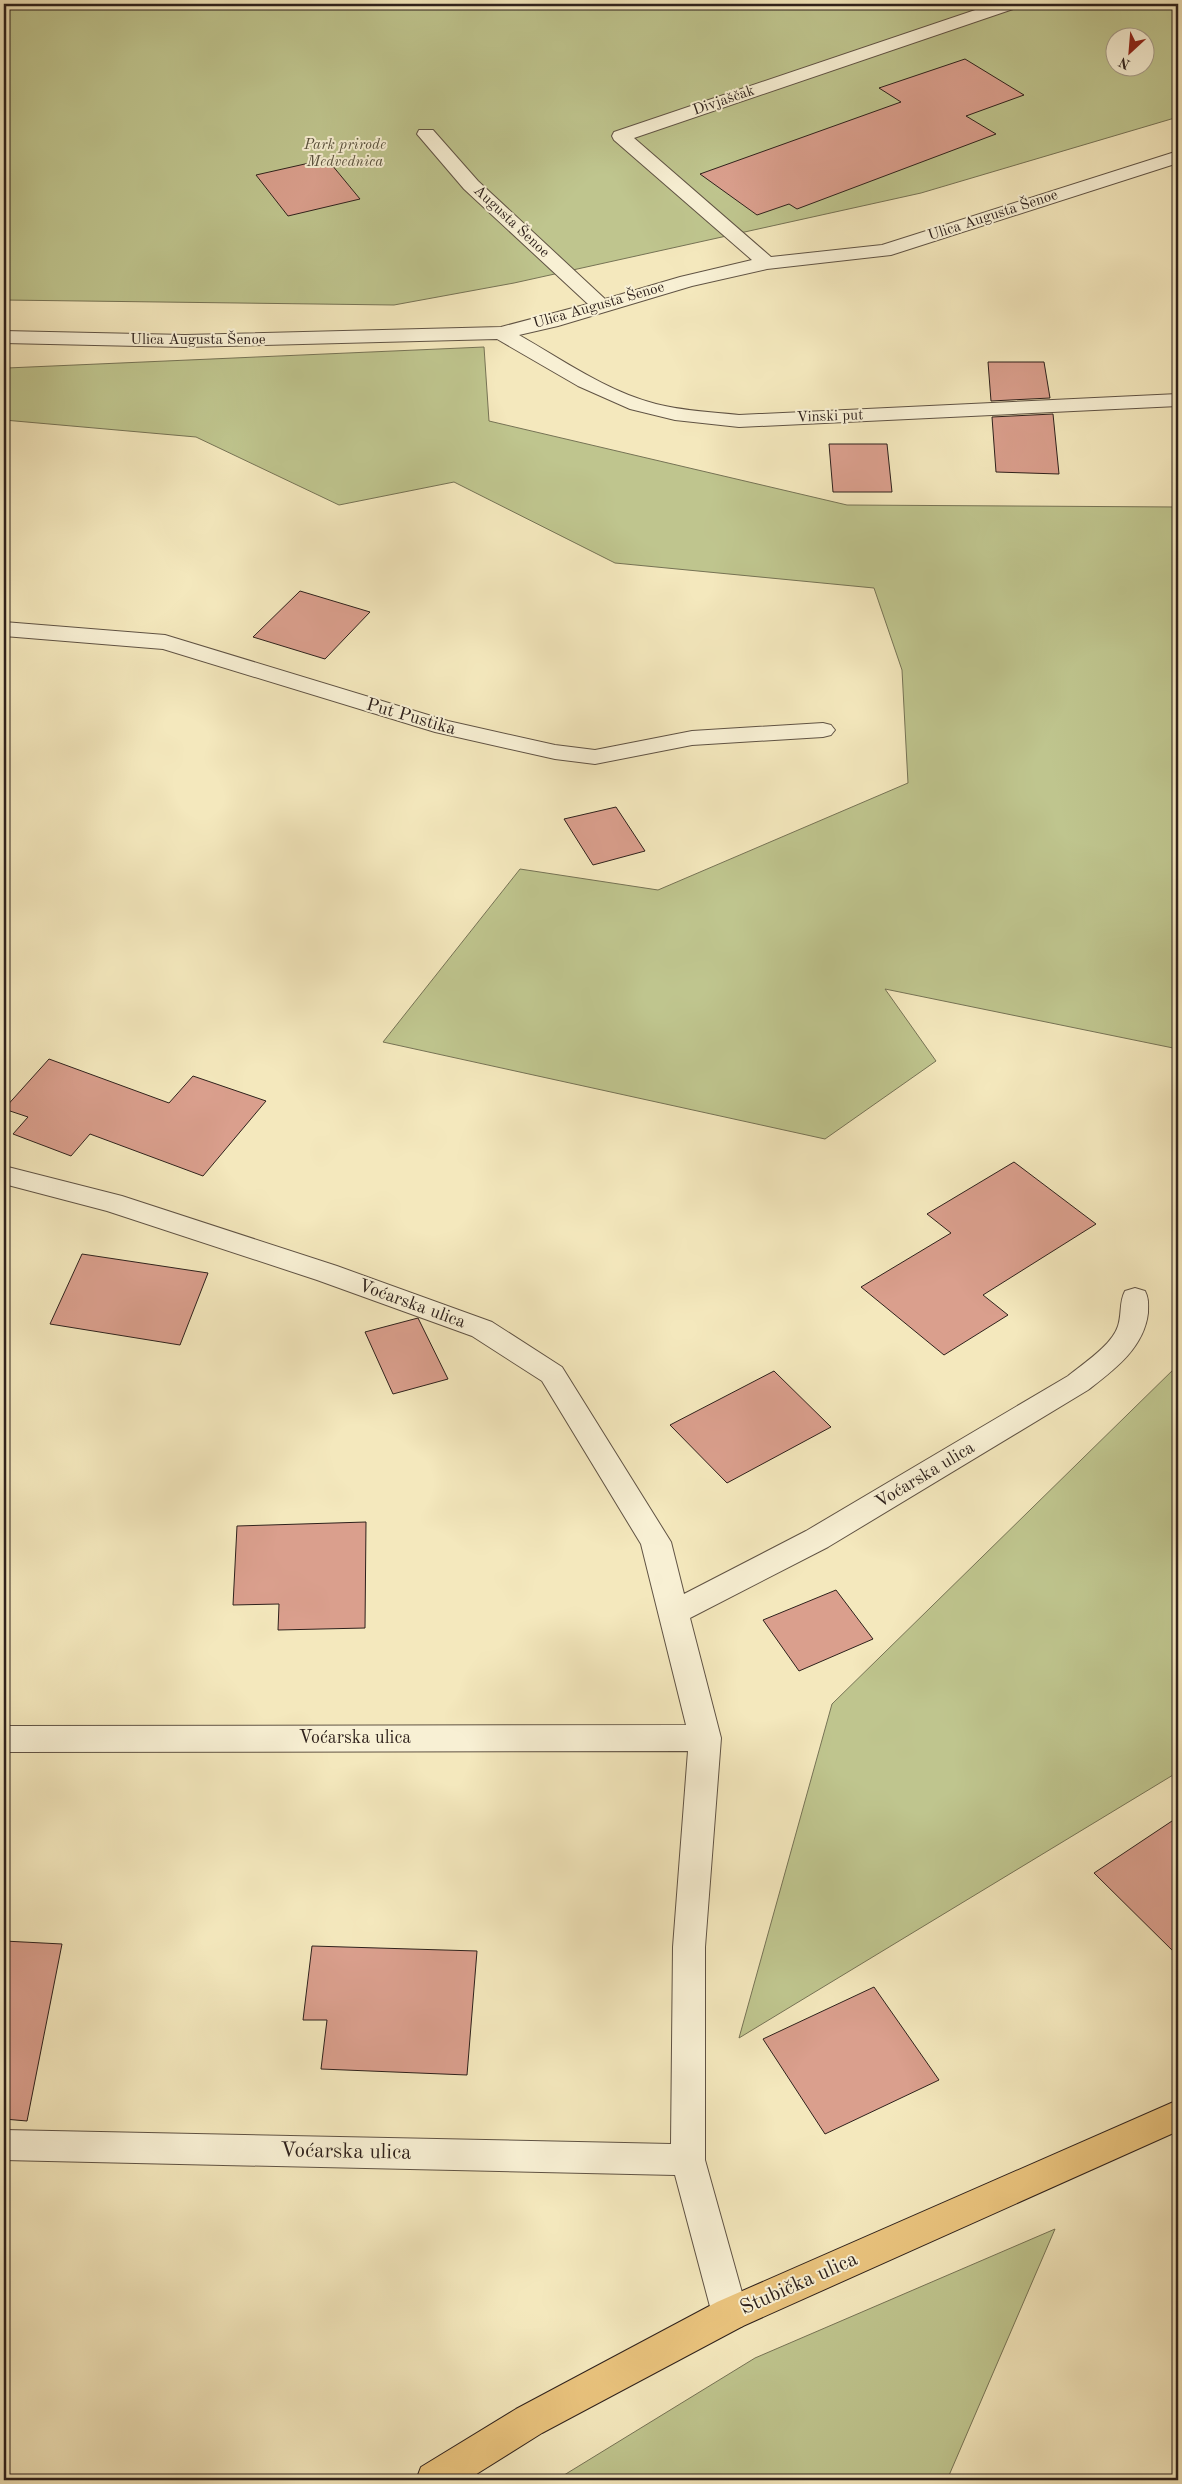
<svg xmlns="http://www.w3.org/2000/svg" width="1182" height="2484" font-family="'Old Standard TT',serif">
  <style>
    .green { fill: #bfc58e; stroke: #767355; fill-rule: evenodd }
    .building { fill: #da9f8d; stroke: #2e211c }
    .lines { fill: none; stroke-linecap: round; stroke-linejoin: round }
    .minor-casing { stroke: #605344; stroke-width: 2 }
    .major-casing { stroke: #2e211c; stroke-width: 2 }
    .minor { fill: #f8f0d4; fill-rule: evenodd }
    .major { fill: #eac47e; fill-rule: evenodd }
    .labels { text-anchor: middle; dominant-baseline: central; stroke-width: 4; stroke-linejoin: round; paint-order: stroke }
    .far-street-label { font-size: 15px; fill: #2e211c; stroke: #f8f0d4 }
    .far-park-label { font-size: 15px; font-style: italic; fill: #5a523e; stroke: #f8f0d4 }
    .street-label { font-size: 18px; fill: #2e211c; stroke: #f8f0d4 }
    .near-street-label { font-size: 21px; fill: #2e211c; stroke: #f8f0d4 }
  </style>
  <rect width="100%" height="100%" fill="#f4e8bd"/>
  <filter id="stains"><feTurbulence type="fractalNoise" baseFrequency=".004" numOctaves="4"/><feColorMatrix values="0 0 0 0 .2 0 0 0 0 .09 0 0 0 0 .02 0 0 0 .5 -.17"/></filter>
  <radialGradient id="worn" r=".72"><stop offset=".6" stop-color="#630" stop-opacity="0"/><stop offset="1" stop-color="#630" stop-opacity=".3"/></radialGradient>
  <path class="green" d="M4 4H1178V117L921 193 514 283 394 305 4 300ZM1114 38H1144V68H1114Z
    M484 347 489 421 847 505 1178 507V1049L885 989 936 1061 825 1139 383 1042 520 869 658 890 908 783 902 670 874 588 615 563 454 482 339 505 196 437 4 420V370L7 368Z
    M1178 1365V1772L739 2038 832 1704Z
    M1055 2229 947 2480H556L755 2358Z"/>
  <path class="building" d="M965 59 1024 95 966 116 996 134 797 209 789 204 757 215 700 174 901 102 879 88Z
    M327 159 360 199 288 216 256 175Z
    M988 362H1044L1050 398 991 401Z
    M1053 414 1059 474 996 472 992 417Z
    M829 444H887L892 492H833Z
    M300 591 370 612 325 659 253 637Z
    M616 807 645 851 593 865 564 819Z
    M49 1059 169 1103 193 1076 266 1101 203 1176 90 1134 71 1156 13 1134 28 1117 4 1109Z
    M1014 1162 1096 1224 983 1295 1008 1315 944 1355 861 1287 951 1233 927 1214Z
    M82 1254 208 1273 180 1345 50 1324Z
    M418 1318 448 1379 393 1394 365 1332Z
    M774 1371 831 1427 727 1483 670 1425Z
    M366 1522 365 1628 278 1630 279 1604 233 1605 237 1526Z
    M836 1590 873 1639 799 1671 763 1620Z
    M1178 1817V1956L1094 1873Z
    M4 1941 62 1944 27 2121 4 2119Z
    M312 1946 477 1951 467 2075 321 2069 327 2020H303Z
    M874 1987 939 2080 825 2134 763 2039Z"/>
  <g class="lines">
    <defs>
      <path id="minor" d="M993 4H1019L1016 8 634 138 771 257 882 245 1178 151V163L891 255 767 269 692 286 558 326 519 335C563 360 606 391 656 404 683 411 711 412 739 415L1178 394V406L739 427 675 420 630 409 578 386 497 339 185 347 4 343V331L185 335 501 327 588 304 464 189 417 134 419 130H433L478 181 605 299 680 277 752 260 614 140 612 136 614 132Z
        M4 622 165 635 448 721 555 745 595 750 692 731 823 723 831 725 835 730 831 735 823 737 692 745 595 764 555 759 435 732 163 649 4 636Z
        M4 1166 122 1196 337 1266 492 1322 562 1367 671 1542 684 1594 806 1531 1068 1376C1084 1363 1112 1345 1118 1326 1122 1314 1119 1302 1125 1291L1135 1288 1145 1291C1149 1299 1148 1304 1148 1313 1144 1348 1114 1370 1088 1390L828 1547 690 1618 721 1738 705 1947V2160L748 2314 743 2326 730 2330 717 2326 712 2314 675 2175 4 2160V2130L671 2144 673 1947 688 1751 4 1752V1726L686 1725 641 1544 542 1381 472 1336 317 1280 107 1211 4 1184Z"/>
      <path id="major" d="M1178 2100V2131L743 2326 542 2433 467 2480H416L421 2467 516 2409 717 2302Z"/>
    </defs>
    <use href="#minor" class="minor-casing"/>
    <use href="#major" class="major-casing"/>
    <use href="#minor" class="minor"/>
    <use href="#major" class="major"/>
  </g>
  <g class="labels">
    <g class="far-street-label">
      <text transform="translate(724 101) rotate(-19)">Divjaščak</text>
      <text transform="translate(993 216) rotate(-18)">Ulica Augusta Šenoe</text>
      <text transform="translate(511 222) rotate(43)">Augusta Šenoe</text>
      <text transform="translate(599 306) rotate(-16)">Ulica Augusta Šenoe</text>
      <text x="198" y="340">Ulica Augusta Šenoe</text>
      <text transform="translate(830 417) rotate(-2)">Vinski put</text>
    </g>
    <g class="far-park-label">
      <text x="345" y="145">Park prirode<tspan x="345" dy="17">Medvednica</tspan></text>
    </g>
    <g class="street-label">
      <text transform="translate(411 717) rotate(16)">Put Pustika</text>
      <text transform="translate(412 1304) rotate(20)">Voćarska ulica</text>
      <text transform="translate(925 1475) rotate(-31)">Voćarska ulica</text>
      <text x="355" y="1738">Voćarska ulica</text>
    </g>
    <g class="near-street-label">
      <text transform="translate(346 2152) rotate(1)">Voćarska ulica</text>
      <text transform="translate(799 2284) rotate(-24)">Stubička ulica</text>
    </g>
  </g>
  <rect width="1182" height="2484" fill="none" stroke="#f4e8bd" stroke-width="20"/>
  <rect x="5" y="5" width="1172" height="2474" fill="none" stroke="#2e211c" stroke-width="2.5"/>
  <rect x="10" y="10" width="1162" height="2464" fill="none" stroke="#2e211c"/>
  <g transform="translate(1130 52) rotate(206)"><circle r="24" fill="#f8f0d4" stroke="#a79d8a"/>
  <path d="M0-4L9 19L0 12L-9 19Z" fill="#8f2418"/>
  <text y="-8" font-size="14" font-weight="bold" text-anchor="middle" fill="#2e211c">N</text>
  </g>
  <rect width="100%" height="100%" filter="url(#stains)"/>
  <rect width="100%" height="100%" fill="url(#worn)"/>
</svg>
